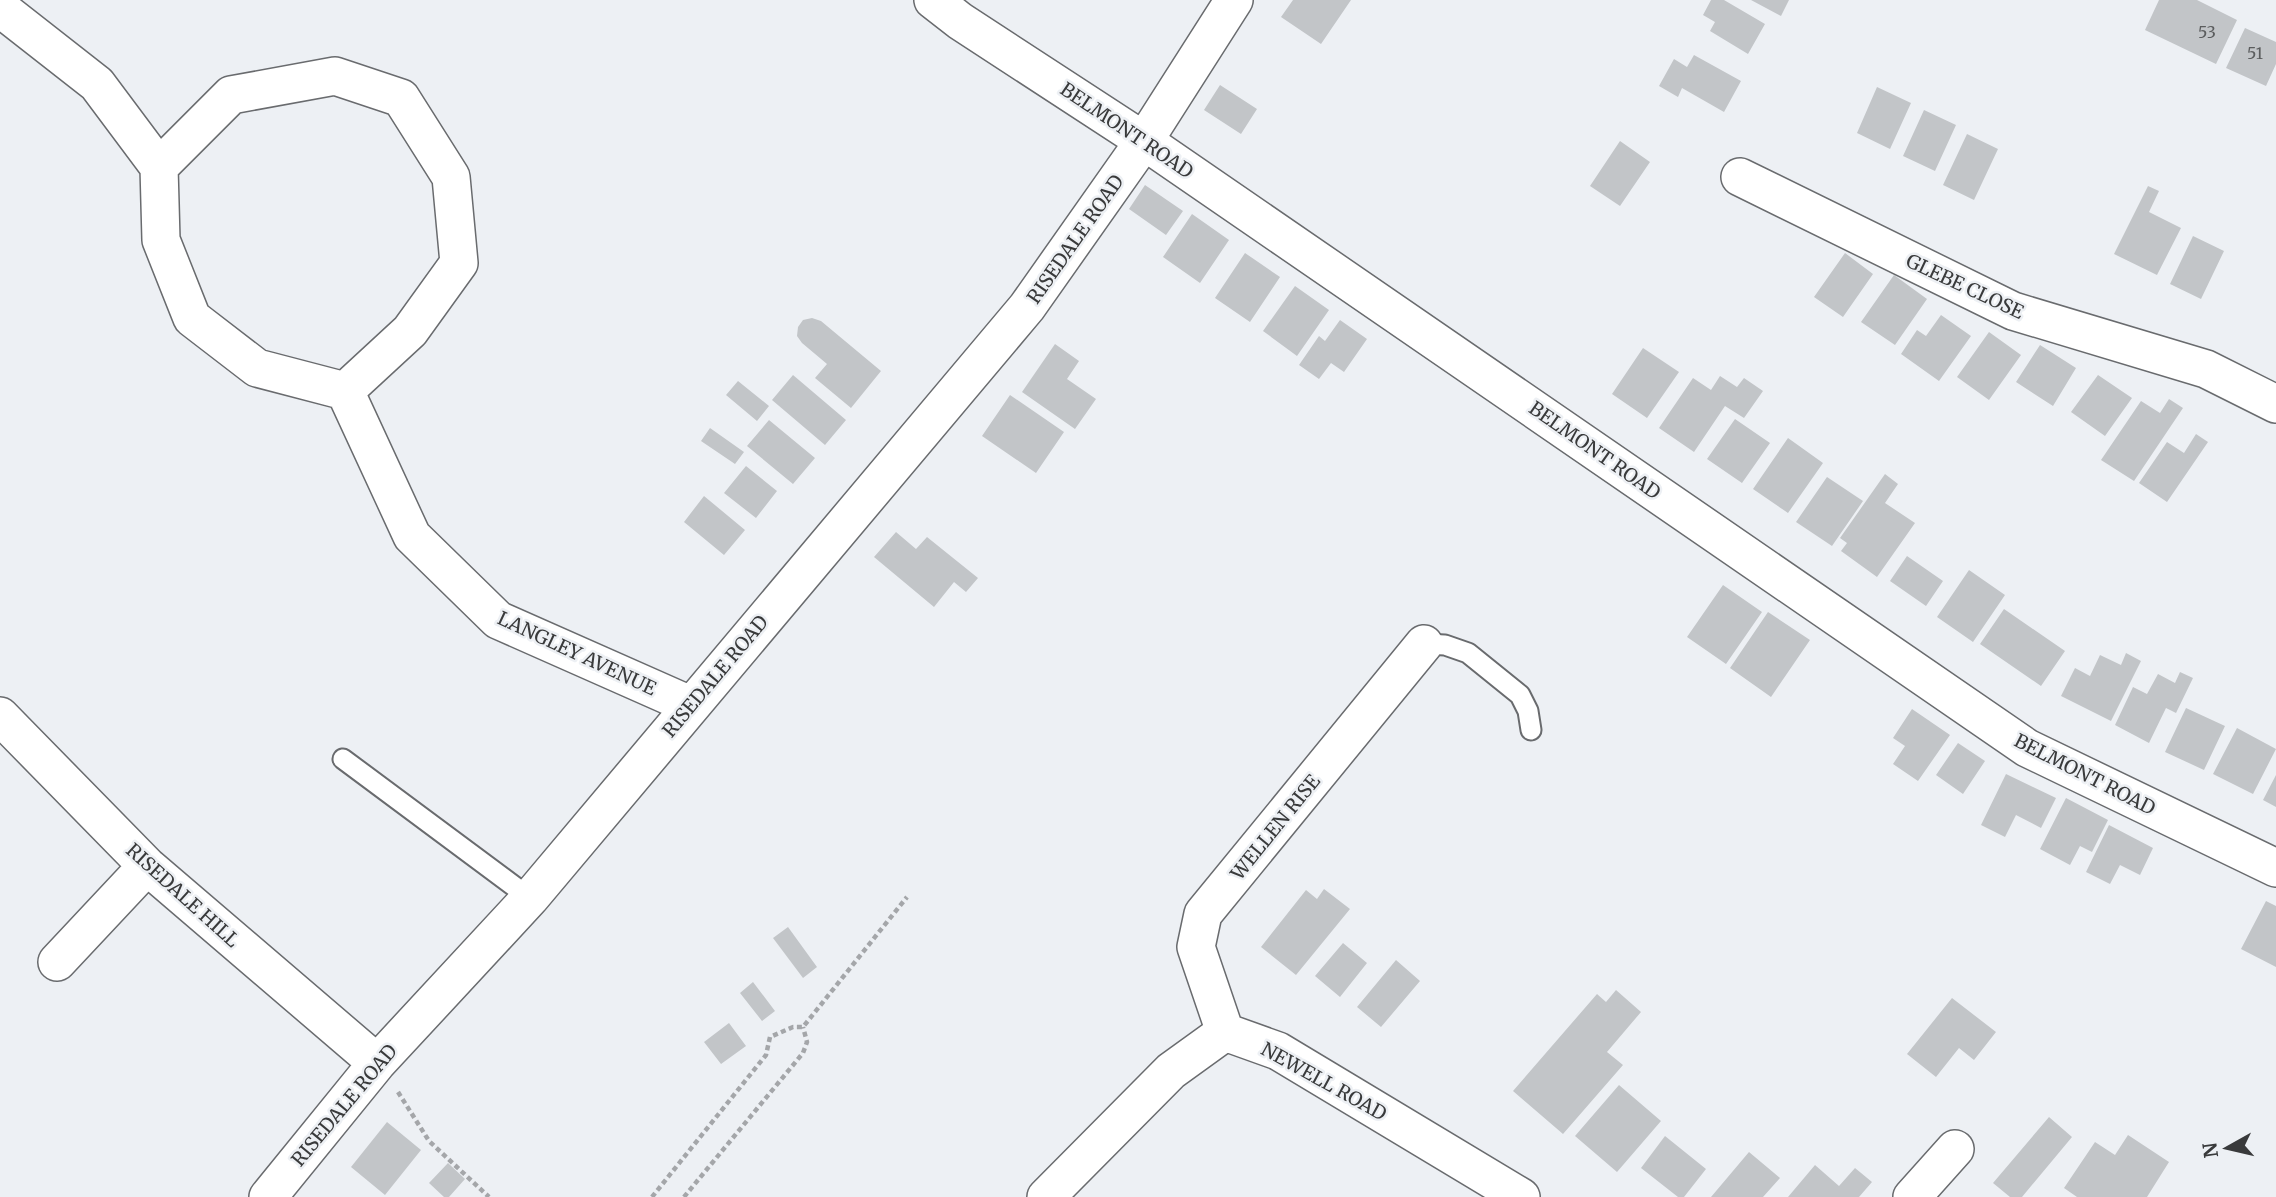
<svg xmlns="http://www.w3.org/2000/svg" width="2276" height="1197" font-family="Merriweather,serif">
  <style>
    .building { fill: #c2c5c8 }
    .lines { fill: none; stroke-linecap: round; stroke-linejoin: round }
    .lane-casing { stroke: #696b6e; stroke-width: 23 }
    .street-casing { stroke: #696b6e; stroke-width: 40 }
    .path { stroke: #a4a6a9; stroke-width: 4.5; stroke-dasharray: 5 3.5; stroke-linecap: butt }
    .lane { stroke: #fff; stroke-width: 19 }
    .street { stroke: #fff; stroke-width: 37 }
    .labels { text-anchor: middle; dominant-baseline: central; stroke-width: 5; stroke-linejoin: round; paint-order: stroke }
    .number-label { font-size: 16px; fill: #5b5d5e }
    .street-label { font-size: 19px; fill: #393a3b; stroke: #edf0f4 }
  </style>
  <rect width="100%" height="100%" fill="#edf0f4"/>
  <path class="building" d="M1293 0H1351L1321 44 1281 17Z
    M1711 0H1724L1765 24 1748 54 1710 31 1715 22 1703 15Z
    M1751 0H1789L1781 16Z
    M2159 0H2197L2237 20 2216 64 2145 30Z
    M2245 28 2276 42V64L2266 86 2226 68Z
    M1694 55 1741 81 1724 112 1682 88 1678 97 1659 86 1674 59 1687 67Z
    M1220 85 1257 109 1241 134 1204 110Z
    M1877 87 1911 103 1890 149 1857 133Z
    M1924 110 1956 125 1935 171 1903 156Z
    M1967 134 1998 149 1974 200 1943 185Z
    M1620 141 1650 162 1620 206 1590 186Z
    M1145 185 1183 211 1166 235 1129 209Z
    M2148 186 2159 191 2149 212 2181 228 2157 275 2114 254Z
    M1192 214 1229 240 1200 283 1163 257Z
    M2193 236 2224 251 2201 299 2170 284Z
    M1245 253 1280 277 1250 322 1215 298Z
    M1845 253 1873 274 1843 317 1814 297Z
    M1894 275 1927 299 1895 345 1861 322Z
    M1295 286 1329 310 1297 356 1263 331Z
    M1941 315 1971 336 1939 381 1901 354 1917 330 1926 336Z
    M812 318 821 321 881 371 851 408 815 378 827 364 802 343 797 336 798 327 803 320Z
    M1340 320 1367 339 1344 372 1331 363 1319 379 1299 365 1319 336 1325 341Z
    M1989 332 2021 355 1989 400 1957 377Z
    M1055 344 1079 361 1067 379 1096 399 1075 429 1022 392Z
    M2040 345 2076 368 2053 406 2016 382Z
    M1643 348 1679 372 1647 418 1612 394Z
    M793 375 846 420 825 445 772 400Z
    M2098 375 2132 398 2105 436 2071 412Z
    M1720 376 1737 387 1744 378 1763 391 1744 418 1725 406 1694 452 1659 428 1693 378 1711 390Z
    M738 381 769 406 757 421 726 395Z
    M1010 395 1064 432 1036 473 982 436Z
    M2169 399 2183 408 2134 481 2101 460 2141 401 2160 413Z
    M1735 419 1770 443 1742 483 1707 459Z
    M769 420 815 458 793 484 747 446Z
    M710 428 744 452 735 464 701 441Z
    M2196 434 2208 442 2167 502 2139 483 2167 442 2184 453Z
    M1788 438 1823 463 1788 513 1753 489Z
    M746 466 777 491 756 518 724 493Z
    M1885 474 1898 484 1885 503 1915 523 1877 577 1841 551 1847 543 1840 538Z
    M1827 477 1863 501 1832 546 1796 522Z
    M704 496 745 530 724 555 684 522Z
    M896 532 916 549 927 537 978 578 966 592 954 582 934 607 874 557Z
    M1907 556 1943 581 1926 606 1890 581Z
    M1969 570 2005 595 1973 642 1937 617Z
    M1723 585 1762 612 1726 664 1687 637Z
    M2004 609 2065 651 2041 686 1980 644Z
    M1768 612 1810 640 1771 697 1730 668Z
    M2126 653 2141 661 2111 721 2061 696 2075 668 2090 676 2100 655 2121 665Z
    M2180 672 2193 678 2176 713 2166 708 2149 743 2115 725 2133 687 2147 694 2158 674 2175 683Z
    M2186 708 2225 726 2204 770 2165 752Z
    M1912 709 1950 735 1918 781 1893 764 1905 746 1893 738Z
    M2237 728 2276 749 2253 794 2213 774Z
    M1958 743 1985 761 1963 794 1936 775Z
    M2006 774 2056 798 2041 828 2016 815 2005 837 1981 825Z
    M2276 775V807L2263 800Z
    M2066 798 2108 820 2092 852 2080 846 2070 865 2040 849Z
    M2109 825 2153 848 2140 875 2120 865 2110 884 2086 872Z
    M1324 889 1350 909 1296 975 1261 947 1306 890 1317 899Z
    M2266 901 2276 906V967L2241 949Z
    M788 927 817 967 803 978 773 938Z
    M1343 943 1367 963 1340 997 1315 976Z
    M1396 960 1420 981 1381 1027 1357 1007Z
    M753 982 775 1011 762 1021 740 993Z
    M1616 990 1641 1012 1607 1052 1623 1065 1563 1134 1513 1091 1597 994 1606 1002Z
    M1952 998 1996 1032 1974 1060 1959 1048 1936 1077 1907 1054Z
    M729 1023 746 1046 721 1064 704 1042Z
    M1619 1085 1661 1121 1617 1172 1575 1136Z
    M2049 1117 2072 1137 2022 1197H2010L1993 1183Z
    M387 1122 421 1150 385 1195 351 1167Z
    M2128 1135 2169 1162 2147 1197H2077L2064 1188 2095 1142 2115 1155Z
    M1665 1136 1706 1169 1684 1197H1678L1641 1168Z
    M1749 1152 1780 1178 1763 1197H1711Z
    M448 1163 465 1179 449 1197H444L429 1183Z
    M1815 1165 1839 1186 1855 1168 1872 1182 1859 1197H1788Z"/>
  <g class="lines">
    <defs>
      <path id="lane" d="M1424 644 1445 645 1468 653 1520 695 1528 711 1531 730
        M343 759 530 898"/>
      <path id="street" d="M933 0 960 21 1144 141 2027 748 2276 868
        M0 8 97 84 159 167 161 240 192 318 257 368 345 391 412 536 498 620 690 705
        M159 167 231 95 335 76 401 98 451 177 459 263 410 331 345 391
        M1740 177 2013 311 2206 369 2276 404
        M0 716 147 866 377 1063
        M57 962 147 866
        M1225 1032 1196 947 1203 914 1424 644
        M268 1197 377 1063 530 898 1027 307 1144 141 1234 0
        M1046 1197 1171 1071 1225 1032 1278 1051 1521 1197
        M1912 1197 1955 1149"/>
    </defs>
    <use href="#lane" class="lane-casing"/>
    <use href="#street" class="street-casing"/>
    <path class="path" d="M398 1092 429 1141 489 1197
      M652 1197 766 1055 770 1037 793 1027H803L907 897
      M684 1197 803 1053 807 1042 803 1027"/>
    <use href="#lane" class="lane"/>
    <use href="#street" class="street"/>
  </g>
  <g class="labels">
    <g class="number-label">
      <text x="2207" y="32">53</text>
      <text x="2255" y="53">51</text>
    </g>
    <g class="street-label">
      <text transform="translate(1127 130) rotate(34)">BELMONT ROAD</text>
      <text transform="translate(1075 239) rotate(-55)">RISEDALE ROAD</text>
      <text transform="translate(1965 286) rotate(25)">GLEBE CLOSE</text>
      <text transform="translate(1595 450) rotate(35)">BELMONT ROAD</text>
      <text transform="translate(577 653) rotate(25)">LANGLEY AVENUE</text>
      <text transform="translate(715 676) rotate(-50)">RISEDALE ROAD</text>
      <text transform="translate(2085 774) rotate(27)">BELMONT ROAD</text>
      <text transform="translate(1275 827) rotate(-51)">WELLEN RISE</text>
      <text transform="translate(183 895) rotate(42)">RISEDALE HILL</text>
      <text transform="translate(1324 1081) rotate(29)">NEWELL ROAD</text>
      <text transform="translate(344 1105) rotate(-50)">RISEDALE ROAD</text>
    </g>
  </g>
  <g transform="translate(2227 1148) rotate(262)" stroke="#edf0f4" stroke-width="5" paint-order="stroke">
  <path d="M0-5L12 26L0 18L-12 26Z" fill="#393a3b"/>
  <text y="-10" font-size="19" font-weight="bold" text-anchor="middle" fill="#393a3b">N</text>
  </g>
</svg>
